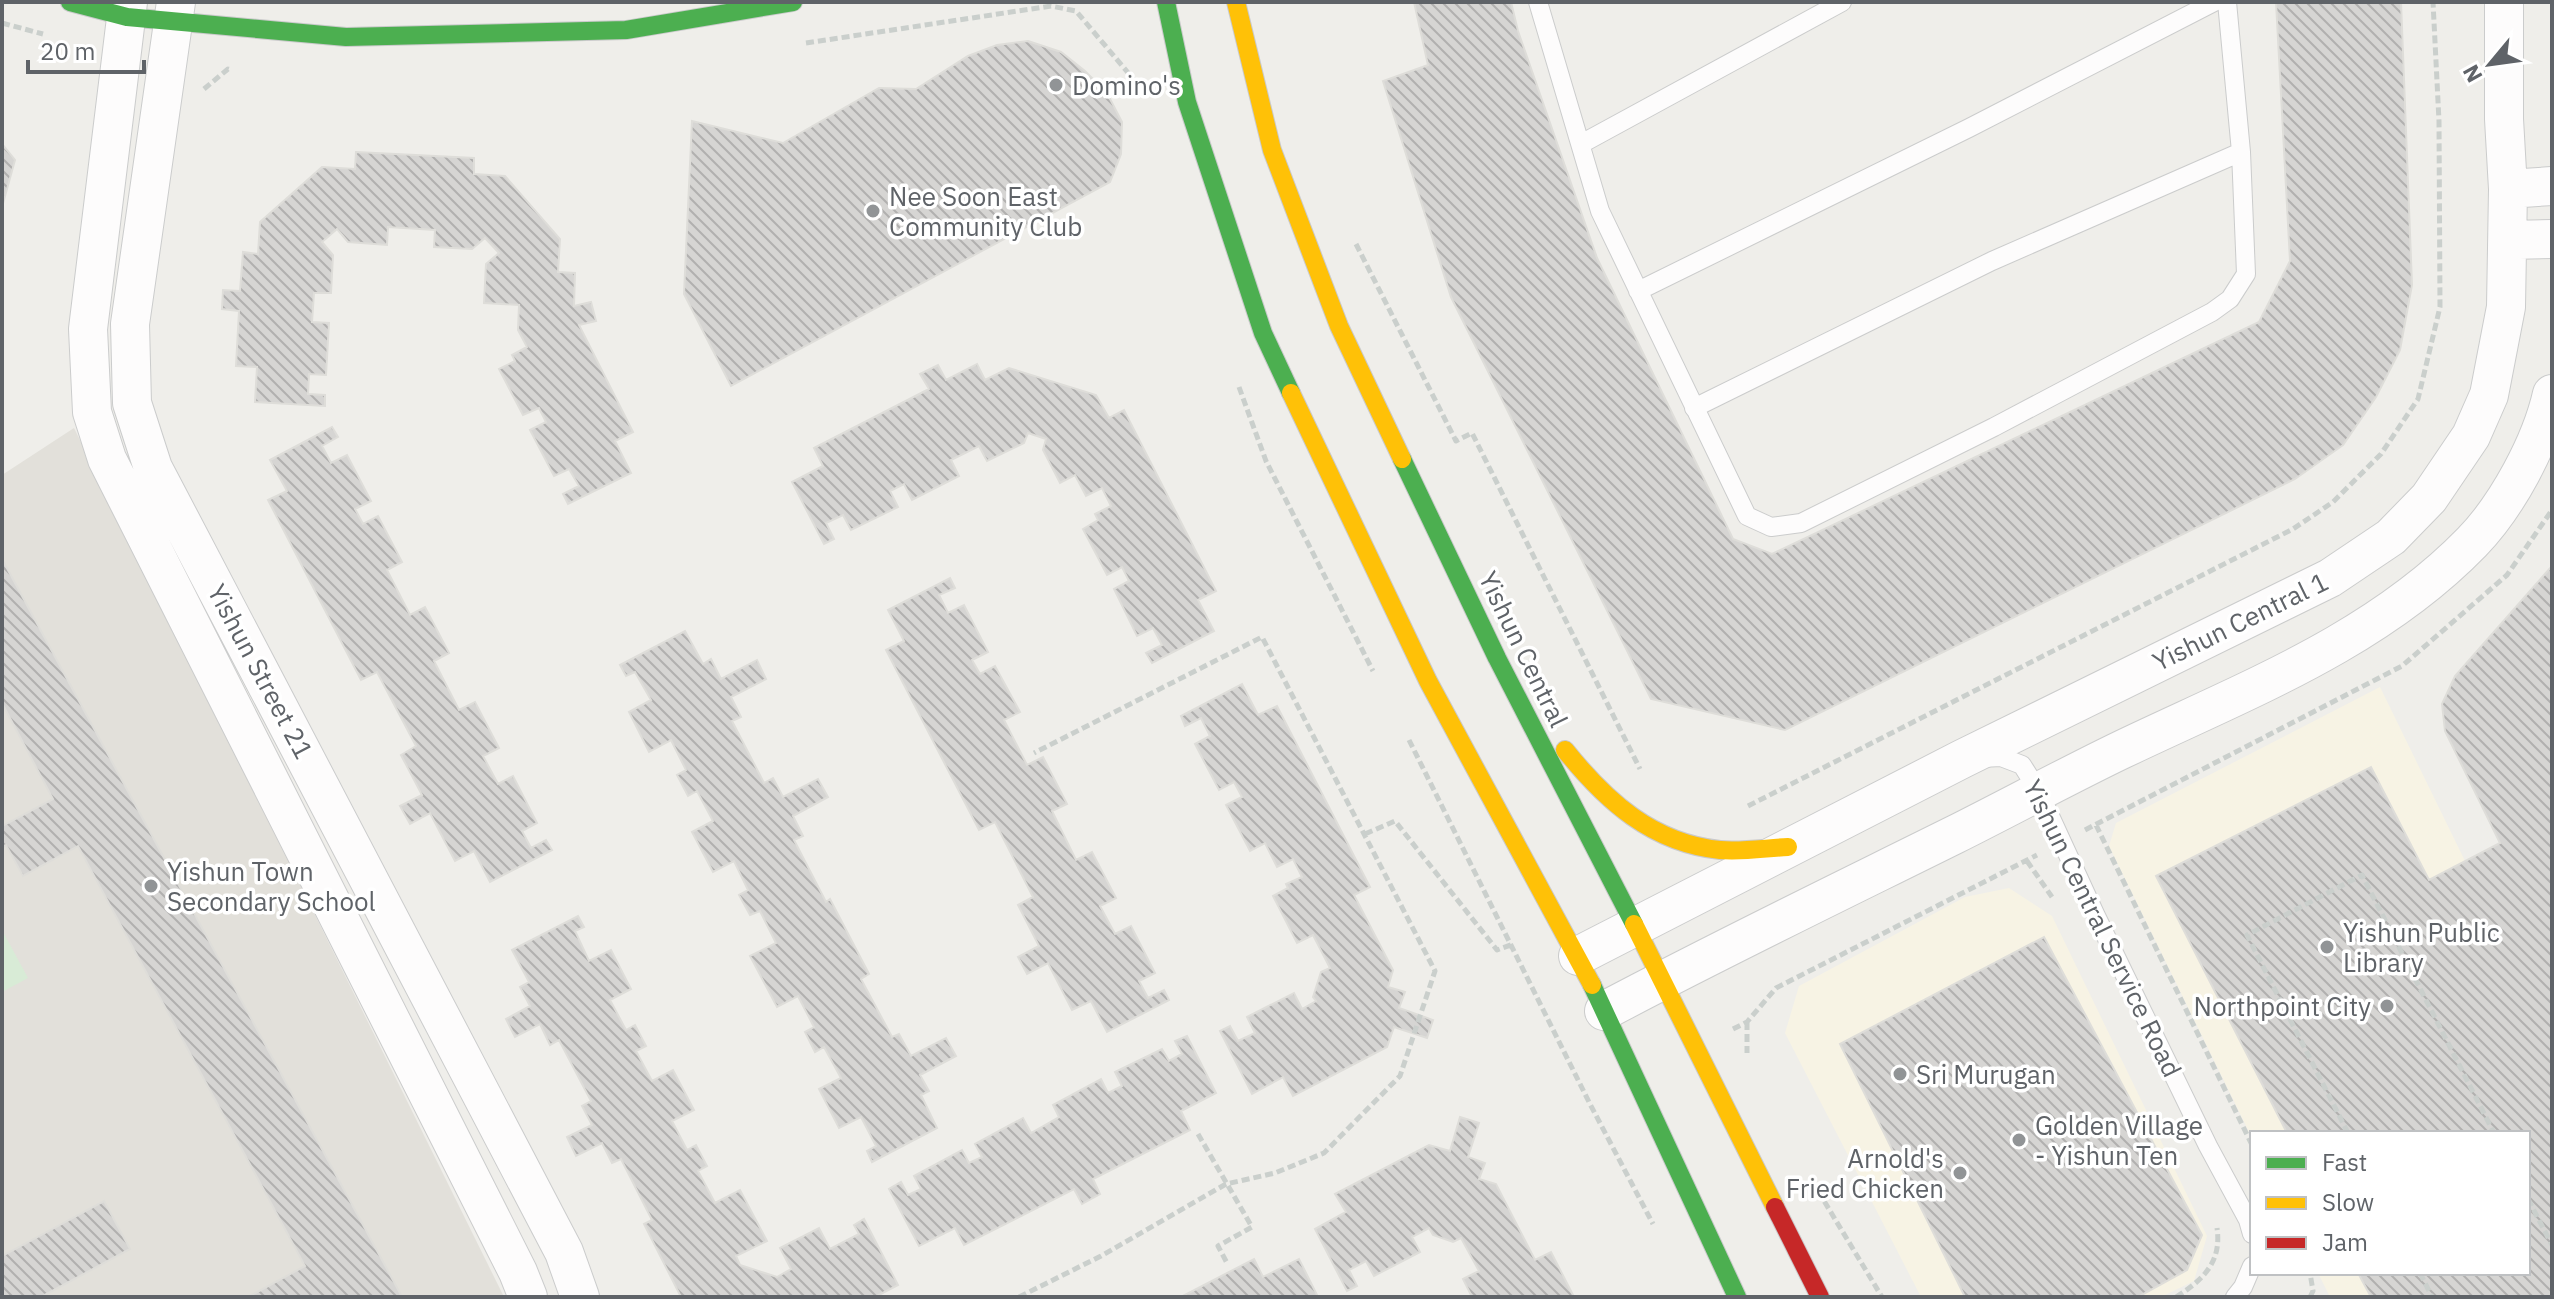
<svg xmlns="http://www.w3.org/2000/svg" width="2554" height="1299" font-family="'IBM Plex Sans',sans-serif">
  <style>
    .commercial { fill: #f7f3e4 }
    .education { fill: #e2e0da }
    .pitch { fill: #d8ebd6 }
    .building { fill: url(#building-back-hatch); stroke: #deddd9; stroke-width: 2 }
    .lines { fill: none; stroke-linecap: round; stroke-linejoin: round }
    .lane-casing { stroke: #cbcccc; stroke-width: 20 }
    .street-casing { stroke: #cbcccc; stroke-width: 40 }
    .fast-casing { stroke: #cacacb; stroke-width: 20 }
    .slow-casing { stroke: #cacacb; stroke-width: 20 }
    .jam-casing { stroke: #cacacb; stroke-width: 20 }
    .path { stroke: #cacfcc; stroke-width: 5; stroke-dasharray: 8 4; stroke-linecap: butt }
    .lane { stroke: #fdfcfc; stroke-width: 18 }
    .street { stroke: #fdfcfc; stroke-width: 38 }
    .fast { stroke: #4caf50; stroke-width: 18 }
    .slow { stroke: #ffc107; stroke-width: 18 }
    .jam { stroke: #c62828; stroke-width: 18 }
    .poi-dot { fill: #919496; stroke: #fff; stroke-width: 3 }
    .labels { text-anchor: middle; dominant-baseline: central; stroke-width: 7; stroke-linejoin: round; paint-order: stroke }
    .poi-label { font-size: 26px; fill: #5f6368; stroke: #fff; text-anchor: start }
    .street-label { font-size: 26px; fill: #5f6368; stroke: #fff }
  </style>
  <defs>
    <pattern id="building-back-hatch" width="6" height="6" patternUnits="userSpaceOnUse" patternTransform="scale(2)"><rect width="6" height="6" fill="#d6d5d3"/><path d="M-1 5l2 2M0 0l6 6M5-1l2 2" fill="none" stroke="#b1b0af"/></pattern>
  </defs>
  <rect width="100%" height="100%" fill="#efeeea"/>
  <path class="commercial" d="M2380 687 2552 1039V1297H2330L2318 1273H2528V1133H2252V1138L2109 846 2116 823Z
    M2009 888 2052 916 2207 1236 2194 1281 2161 1297H1921L1785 1033 1799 986 1965 897Z"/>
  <path class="education" d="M74 428 504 1297H2V475Z"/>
  <path class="pitch" d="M2 930 28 978 2 992Z"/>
  <path class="building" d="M1414 2H1511L1518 31 1597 258 1733 539 1772 554 2259 322 2290 261 2276 2H2401L2412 285 2400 350 2376 397 2343 445 2295 479 1785 730 1651 699 1451 297 1383 81 1428 65Z
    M1028 41 1061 52 1085 71 1107 93 1122 122 1121 154 1110 182 731 386 684 294 692 121 783 143 879 88 916 89 968 56 997 45Z
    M2 144 15 160 2 207Z
    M356 152 474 158V174L505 176 560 239 558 272 575 273 574 306 591 302 596 321 579 325 633 432 615 441 631 473 568 504 563 494 579 486 569 469 554 476 530 430 546 422 539 408 523 415 499 369 515 361 512 355 527 347 518 330 519 305 484 303 486 264 499 253 485 238 472 249 434 247 435 230 388 227 387 245 348 242 337 229 322 242 333 255 331 293H314L312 322 329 323 326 375 309 374 308 394 325 395V406L255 402 257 367 236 366 239 311 222 309 223 290 240 291 243 252 258 254 260 222 322 167 355 169Z
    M977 364 985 380 1009 368 1096 395 1109 418 1124 410 1216 591 1198 600 1214 631 1152 663 1146 653 1162 645 1153 628 1137 636 1114 589 1129 581 1122 567 1107 575 1083 529 1098 520 1095 514 1111 506 1102 488 1086 496 1075 475 1060 483 1043 450 1046 439 1028 433 1024 443 987 461 979 446 951 460 959 476 912 500 904 484 890 491 898 507 851 530 843 515 826 523 834 539 824 544 792 482 823 466 814 448 929 389 920 374 938 365 946 380Z
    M332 427 338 437 322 446 331 463 347 455 371 501 355 509 363 524 378 516 402 562 387 570 410 615 425 607 449 653 434 661 459 710 475 702 499 748 483 756 498 784 513 776 537 823 522 831 531 848 546 840 552 850 490 882 474 851 455 861 430 813 410 824 400 806 422 795 401 755 416 746 377 672 361 680 268 500 287 491 270 460Z
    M2 559 401 1295 397 1297H248L305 1266 78 846 23 876 6 845 2 847V826L53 799 2 703Z
    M2552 566V1297H2371L2358 1273H2528V1133H2287L2156 876 2371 767 2429 880 2500 843 2445 731 2442 704 2455 676Z
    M950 578 955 588 939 595 948 613 964 605 988 652 972 660 980 674 995 666 1020 712 1004 720 1027 765 1043 757 1067 804 1052 811 1076 860 1092 852 1116 898 1100 906 1115 934 1131 926 1155 973 1139 981 1148 998 1164 990 1169 1000 1107 1032 1091 1001 1072 1010 1048 963 1027 974 1018 957 1039 946 1018 905 1033 897 995 822 979 830 886 650 904 641 888 610Z
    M685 631 703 664 711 659 721 679 757 660 766 679 731 697 741 717 732 721 764 783 773 778 783 797 818 779 828 797 793 816 803 836 794 840 826 902 830 899 869 974 861 979 892 1037 899 1034 911 1056 946 1038 956 1056 920 1075 929 1091 921 1095 937 1128 872 1162 867 1151 876 1146 861 1117 839 1128 819 1089 841 1078 824 1047 815 1052 805 1032 814 1027 798 996 777 1007 750 956 776 943 760 911 750 915 739 895 748 890 734 861 713 872 692 832 713 821 697 791 688 796 677 775 686 770 671 740 649 752 629 712 651 700 635 672 626 676 620 665Z
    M1242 684 1258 715 1277 706 1370 887 1354 895 1393 970 1388 987 1405 992 1399 1008 1433 1020 1427 1038 1394 1027 1387 1047 1293 1096 1283 1077 1252 1094 1220 1031 1230 1026 1238 1041 1255 1033 1247 1017 1294 993 1302 1009 1316 1001 1313 997 1321 972 1330 968 1313 935 1297 943 1273 896 1288 888 1286 884 1302 877 1293 859 1277 867 1265 843 1250 851 1226 805 1242 797 1234 782 1219 790 1195 744 1210 736 1201 718 1185 726 1181 716Z
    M578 916 584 927 575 931 589 961 611 950 631 989 610 1000 626 1030 635 1025 646 1046 636 1051 652 1081 673 1070 694 1110 672 1121 687 1150 696 1145 707 1166 698 1171 715 1203 740 1190 767 1241 736 1256 740 1265 777 1277 791 1269 780 1248 819 1228 830 1249 859 1234 854 1225 864 1219 898 1285 875 1297H681L644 1224 652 1220 621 1159 612 1163 602 1143 576 1156 567 1137 592 1125 582 1106 591 1101 559 1040 550 1045 540 1024 515 1037 506 1019 530 1006 520 987 529 982 512 950Z
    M2044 937 2202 1235 2187 1270 2138 1297H1965L1840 1044Z
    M1187 1036 1216 1093 1181 1111 1190 1130 1093 1179 1100 1194 1082 1204 1074 1189 964 1245 955 1228 919 1246 889 1189 901 1182 908 1195 921 1189 914 1176 962 1150 969 1163 982 1157 975 1144 1023 1118 1031 1133 1059 1117 1053 1105 1101 1079 1108 1093 1122 1086 1115 1072 1162 1049 1169 1061 1182 1054 1175 1041Z
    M1460 1117 1479 1123 1468 1157 1485 1163 1479 1179 1496 1184 1535 1260 1551 1252 1574 1297H1472L1463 1279 1479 1271 1461 1238 1453 1242 1433 1235 1429 1228 1412 1237 1420 1252 1374 1276 1366 1261 1349 1270 1357 1286 1347 1291 1315 1229 1346 1212 1335 1194 1429 1145 1450 1151Z
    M104 1201 130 1249 41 1297H2V1256Z
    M1254 1259 1263 1277 1299 1259 1318 1297H1181Z"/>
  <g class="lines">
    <defs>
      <path id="lane" d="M1538 2 1600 211 1747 516 1771 527 1801 523 1994 427 2212 312 2230 299 2246 274 2241 152 2227 2
        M1581 144 1842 2
        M1638 291 1969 128 2214 2
        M1694 408 1992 261 2241 152
        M1981 758 2001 757 2022 765 2039 792 2096 916 2208 1146 2248 1220 2252 1234
        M2235 1297 2243 1287 2252 1266"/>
      <path id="street" d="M128 2 88 329 92 412 107 459 518 1272 528 1297
        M176 2 130 324 132 403 153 468 564 1252 580 1297
        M2508 189 2552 186
        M2508 240 2552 239
        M1578 956 1962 759 2330 578 2391 537 2429 498 2471 436 2489 395 2506 307 2508 189 2504 119V2
        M1604 1011C1719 950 1837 893 1954 835 2010 807 2065 777 2121 750 2244 691 2375 642 2472 542 2507 506 2541 443 2552 394"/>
      <path id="fast" d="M70 2 127 17 346 37 626 30 793 2
        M1166 2 1187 102 1263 333 1291 393
        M1402 459 1497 658 1634 924
        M1592 985 1737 1297"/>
      <path id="slow" d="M1236 2 1272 150 1339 326 1402 459
        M1291 393 1428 681 1592 985
        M1565 750C1606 801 1652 843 1720 850 1743 852 1766 848 1788 847
        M1634 924 1775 1207"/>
      <path id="jam" d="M1775 1207 1820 1297"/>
    </defs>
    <use href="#lane" class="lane-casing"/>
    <use href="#street" class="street-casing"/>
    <use href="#fast" class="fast-casing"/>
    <use href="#slow" class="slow-casing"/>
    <use href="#jam" class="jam-casing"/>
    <path class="path" d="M2 23 43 34
      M806 43 1051 6 1076 11 1135 81 1140 98
      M204 89 228 69 231 70
      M1356 244 1456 441 1472 433 1640 769
      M1239 387 1266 461 1373 671
      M1409 740 1590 1104 1653 1224
      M1748 806 2293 529 2333 502 2381 454 2418 399 2440 307 2439 121 2433 2
      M2096 825 2252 1145
      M2085 830 2402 666 2507 575 2552 510
      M1365 834 1395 821 1497 950 1513 944
      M2027 861 2052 897
      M1747 1022V1053
      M1733 1029 1747 1022 1776 988 2037 855
      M2348 1133 2247 935 2362 875 2494 1133
      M1198 1134 1252 1227 1218 1246 1227 1263
      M1812 1181 1882 1297
      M2528 1199 2552 1245
      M2420 1273 2432 1297
      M1019 1297 1101 1256 1226 1184 1275 1173 1324 1153 1400 1076 1435 971 1262 637 1034 753
      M2176 1297C2203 1280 2222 1262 2217 1228
      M2310 1297 2313 1291 2310 1273"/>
    <use href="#lane" class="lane"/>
    <use href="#street" class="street"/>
    <use href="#fast" class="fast"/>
    <use href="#slow" class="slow"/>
    <use href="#jam" class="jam"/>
  </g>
  <g class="poi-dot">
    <circle cx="1056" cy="85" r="8"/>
    <circle cx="873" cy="211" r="8"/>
    <circle cx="151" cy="886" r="8"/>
    <circle cx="2327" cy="947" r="8"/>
    <circle cx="2387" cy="1006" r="8"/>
    <circle cx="1900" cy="1074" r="8"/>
    <circle cx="2019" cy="1140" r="8"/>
    <circle cx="1960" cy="1173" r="8"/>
  </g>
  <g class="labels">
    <g class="poi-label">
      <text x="1072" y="85">Domino's</text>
      <text x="889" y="196">Nee Soon East<tspan x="889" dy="30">Community Club</tspan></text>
      <text x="167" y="871">Yishun Town<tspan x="167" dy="30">Secondary School</tspan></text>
      <text x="2343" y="932">Yishun Public<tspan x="2343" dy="30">Library</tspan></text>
      <text x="2371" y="1006" text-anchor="end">Northpoint City</text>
      <text x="1916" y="1074">Sri Murugan</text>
      <text x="2035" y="1125">Golden Village<tspan x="2035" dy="30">- Yishun Ten</tspan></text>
      <text x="1944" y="1158" text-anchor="end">Arnold's<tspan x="1944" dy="30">Fried Chicken</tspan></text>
    </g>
    <g class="street-label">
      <text transform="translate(2240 621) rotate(-26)">Yishun Central 1</text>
      <text transform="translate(1524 649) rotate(64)">Yishun Central</text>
      <text transform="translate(261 671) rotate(62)">Yishun Street 21</text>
      <text transform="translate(2103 928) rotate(64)">Yishun Central Service Road</text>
    </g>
  </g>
  <rect width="2554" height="1299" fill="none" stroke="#5f6368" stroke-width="8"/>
  <rect x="2250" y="1131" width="280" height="144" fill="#ffffff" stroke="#bfc1c3" stroke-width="2"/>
  <rect x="2266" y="1157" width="40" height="12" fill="#4caf50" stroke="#bfc1c3" stroke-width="2"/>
  <text x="2322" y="1171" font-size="24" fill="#5f6368">Fast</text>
  <rect x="2266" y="1197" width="40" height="12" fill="#ffc107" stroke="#bfc1c3" stroke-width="2"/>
  <text x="2322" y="1211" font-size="24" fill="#5f6368">Slow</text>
  <rect x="2266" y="1237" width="40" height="12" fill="#c62828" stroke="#bfc1c3" stroke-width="2"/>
  <text x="2322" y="1251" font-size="24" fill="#5f6368">Jam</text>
  <g transform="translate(2490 64) rotate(241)" stroke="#ffffff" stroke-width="6" paint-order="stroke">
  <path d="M0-6L14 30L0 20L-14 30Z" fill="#5f6368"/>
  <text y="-12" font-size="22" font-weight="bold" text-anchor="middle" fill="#5f6368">N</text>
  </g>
  <path d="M28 60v12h116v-12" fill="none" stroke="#5f6368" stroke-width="4"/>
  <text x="40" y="60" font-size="24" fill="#5f6368" stroke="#ffffff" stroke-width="6" paint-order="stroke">20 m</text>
</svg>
